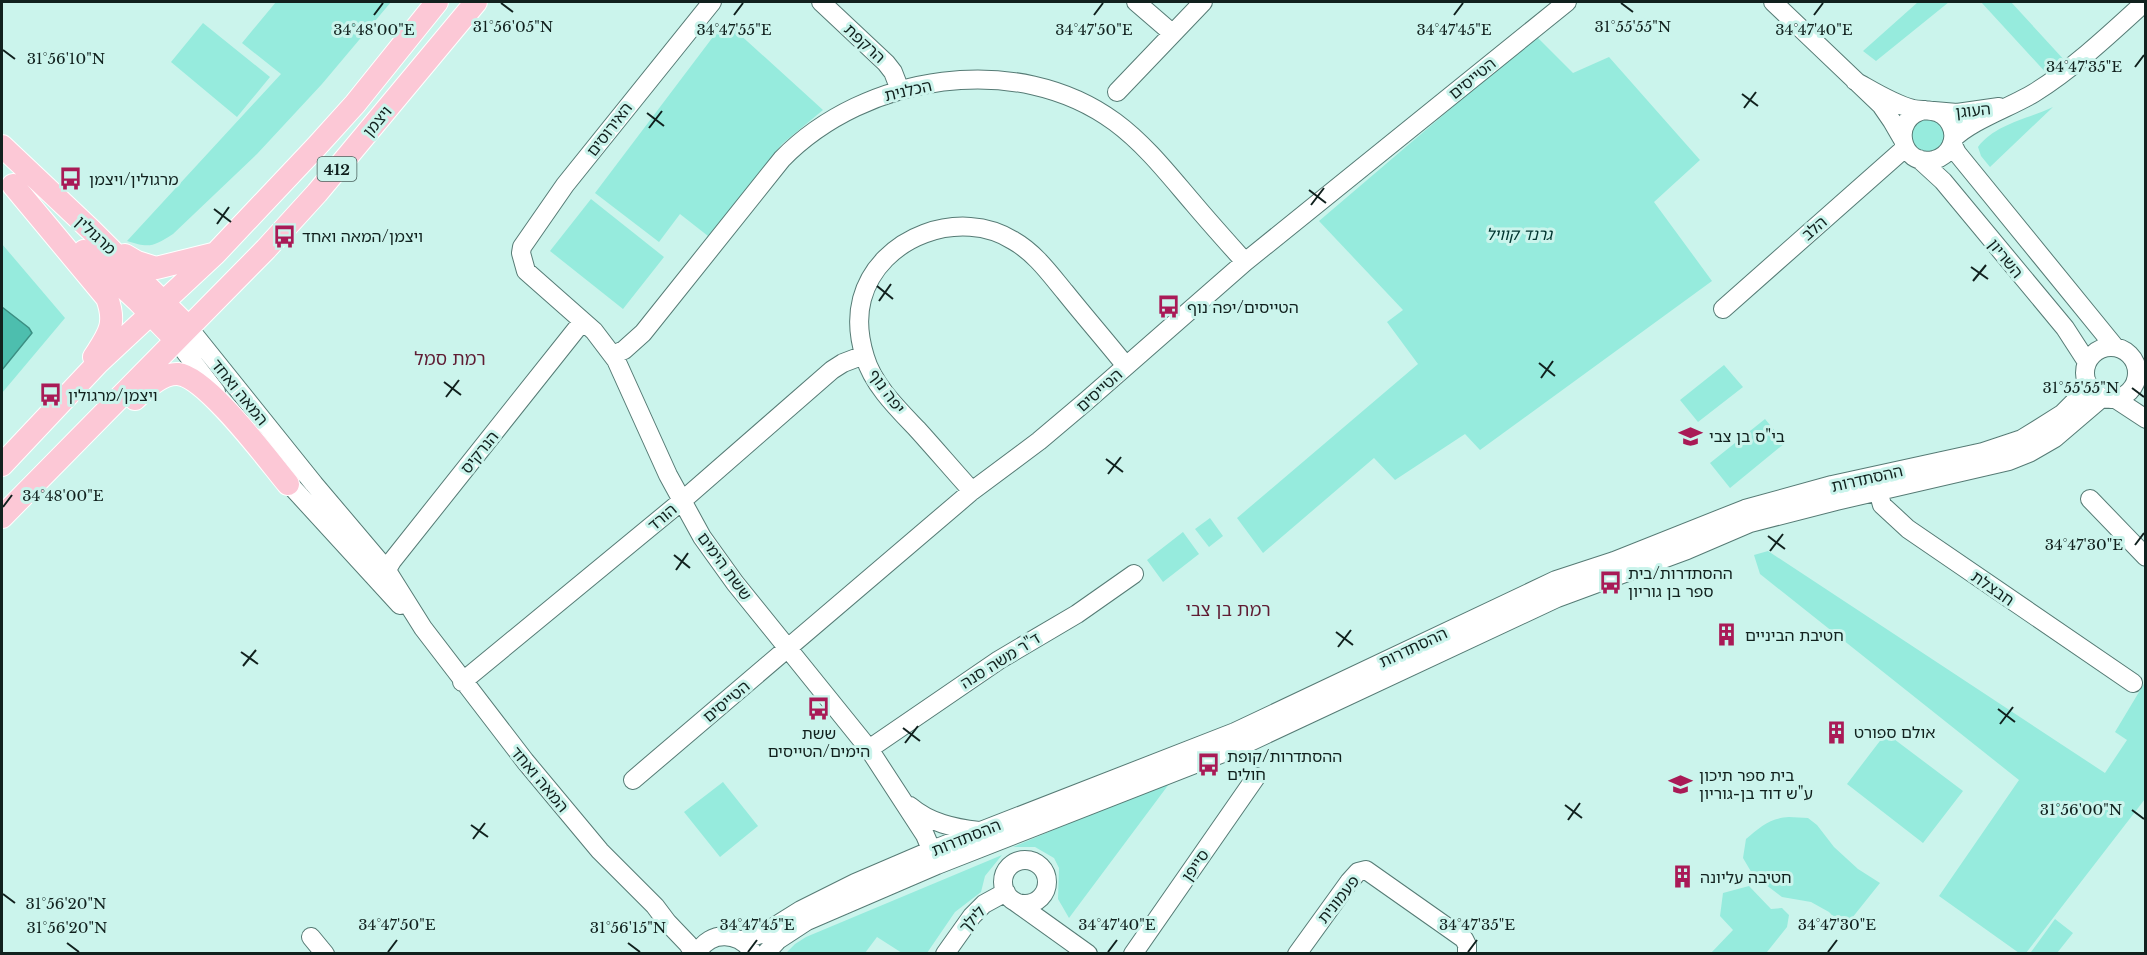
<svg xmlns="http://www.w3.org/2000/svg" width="2147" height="955" font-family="'Libre Baskerville','Noto Sans Hebrew',serif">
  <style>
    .green { fill: #96ebdd }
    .water { fill: #4dbeae; stroke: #3b8f83; stroke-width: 1.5 }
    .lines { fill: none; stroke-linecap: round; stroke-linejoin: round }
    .minor-casing { stroke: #567b75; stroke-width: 20 }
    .major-casing { stroke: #fff; stroke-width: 24 }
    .minor { stroke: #fff; stroke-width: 18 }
    .major { stroke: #fcc8d6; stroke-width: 22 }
    .ticks { fill: none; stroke: #11211e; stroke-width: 2 }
    .labels { text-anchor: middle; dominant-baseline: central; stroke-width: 6; stroke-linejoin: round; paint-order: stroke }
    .shield { fill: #cbf4ec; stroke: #49605c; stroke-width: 1.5 }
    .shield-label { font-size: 15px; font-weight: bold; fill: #11211e }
    .street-label { font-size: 16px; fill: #11211e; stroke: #cbf4ec }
    .poi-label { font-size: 16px; fill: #11211e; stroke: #cbf4ec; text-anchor: start }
    .park-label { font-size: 16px; font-style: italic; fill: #00352f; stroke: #cbf4ec }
    .neighbourhood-label { font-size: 18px; fill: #5f1c33; stroke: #cbf4ec }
    .ticks-label { font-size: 15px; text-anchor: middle; fill: #11211e; stroke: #cbf4ec; stroke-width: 6; stroke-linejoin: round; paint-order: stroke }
  </style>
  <rect width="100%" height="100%" fill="#cbf4ec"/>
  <path class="green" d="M276 2H391L322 84 257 154 173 234C153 247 149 248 127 241L281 74 242 43Z
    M1918 2H1949L1876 61 1863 51Z
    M1981 2H2011L2066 62 2048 75Z
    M725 21 823 110 782 144 708 236 680 214 659 242 595 193Z
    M203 23 270 77 237 117 171 62Z
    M1536 36 1573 73 1609 57 1700 160 1654 202 1712 281 1480 450 1465 434 1395 480 1374 458 1263 553 1237 518 1418 364 1387 322 1403 310 1319 221Z
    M2053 107 1990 167 1981 156 1978 147C1995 124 2028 119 2053 107Z
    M1911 135a17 17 0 1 1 34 0a17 17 0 1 1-34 0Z
    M591 199 664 257 623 309 550 251Z
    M2 244 65 318 2 393Z
    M1724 365 1743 387 1698 422 1680 400Z
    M1765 419 1785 443 1730 488 1710 463Z
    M1210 518 1223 536 1209 547 1195 529Z
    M1183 532 1199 554 1163 582 1147 560Z
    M1768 551 2105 773 2127 740 2115 732 2145 682V799L2026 953H2019L1939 896 2019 780 1760 574 1754 555Z
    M1886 733 1963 791 1923 843 1847 784Z
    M1172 780 1069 918 1058 899 1059 868 1054 858 1035 847H1013Z
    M723 782 758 826 720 857 684 812Z
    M1789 817 1808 818 1817 825 1834 847 1858 869 1880 883 1844 928 1829 912 1811 902 1782 897 1753 875 1743 858 1746 839C1760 827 1770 818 1789 817Z
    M1002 855 985 876 981 892 955 912 927 953H902L877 937 865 953H786L795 944 806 937Z
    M1749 886 1771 909 1782 908 1789 915 1787 927 1767 952 1711 953 1733 930 1720 916 1723 893Z
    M2055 919 2073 933 2057 953H2033L2031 952Z"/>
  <path class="water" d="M2 307 29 328 32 333 2 370Z"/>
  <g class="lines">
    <defs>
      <path id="minor" d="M712 2 565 185 522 247 521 253 526 271 594 331 616 360 668 475 702 537 735 583 869 749 925 835 936 861
        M821 2 886 63 893 72 900 90
        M1136 2 1172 33
        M1773 2 1881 105 1892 121 1903 140
        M1855 81C1873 91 1893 104 1913 109 1919 110 1926 110 1932 111 1948 113 1958 131 1951 146 1948 153 1941 158 1934 160 1900 168 1889 117 1925 110
        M1117 92 1203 2
        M1934 111 1957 113 1999 107
        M1953 139C1970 121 2011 107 2034 93 2074 68 2110 34 2145 2
        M1952 143 1957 153 2115 347
        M1919 159 1943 181 2065 328 2087 362
        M1723 309 1905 148
        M188 327 314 484 386 569 423 628 525 761 600 851 655 906 667 922 688 944 694 954
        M176 340 216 392
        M2085 373a26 26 0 1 1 52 0a26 26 0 1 1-52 0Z
        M613 355 624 350 643 333 782 159C865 74 1017 50 1115 122 1146 145 1169 175 1194 204 1210 223 1228 243 1245 262
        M2114 398 2146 419
        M281 475 400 605
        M1875 480 1882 505 1908 529 2133 683
        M972 491C954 471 936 450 918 430 898 409 873 385 865 357 859 338 857 318 862 299 879 236 961 207 1014 241 1035 253 1050 274 1065 292 1085 317 1106 341 1126 366
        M2090 499 2146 557
        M381 580 392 561 582 322
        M462 682 683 500 832 370 843 363 864 355
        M869 749 999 660 1077 614 1134 574
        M633 780 972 491 1039 441 1084 403 1245 262 1567 2
        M910 806C930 823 954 828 979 831
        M1003 882a22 22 0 1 1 44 0a22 22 0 1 1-44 0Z
        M1014 901 1088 954
        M311 937 325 954
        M742 940 764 933 801 910 855 883 932 850 1235 732 1556 580 1614 561 1745 509 1832 485 1983 452 2022 439 2062 414 2077 399 2087 382
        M697 954C710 929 740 932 754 954
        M765 954 778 940 807 921 937 865 1241 746 1557 598 1687 550 1750 523 1836 501 2009 461 2029 453 2055 438 2103 397
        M945 954 972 916 984 904 1006 892
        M1133 954 1256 777
        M1297 954 1349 882 1358 872 1366 870 1464 939 1467 945V954"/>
      <path id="major" d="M2 146 91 230 188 327
        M13 185 107 298C117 325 108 335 94 357
        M84 251 138 301 176 340
        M125 255 137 262 156 268 213 254
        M135 399C145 389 163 373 178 374 207 377 268 460 288 484
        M2 465 98 363 215 254 317 146 355 104 437 2
        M2 517 266 249 317 193 476 2"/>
    </defs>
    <use href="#minor" class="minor-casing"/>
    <use href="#major" class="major-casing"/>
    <use href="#minor" class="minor"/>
    <use href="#major" class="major"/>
  </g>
  <path class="ticks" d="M501 3 513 12M1621 3 1633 12M374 15 383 3M734 15 743 3M1094 15 1103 3M1454 15 1463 3M1814 15 1823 3M3 50 15 59M2135 67 2144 55M1742 94 1758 106M1744 108 1756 92M647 113 664 126M649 128 662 111M1309 190 1326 203M1311 205 1324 188M214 209 231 222M217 224 229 207M1971 267 1988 279M1973 281 1986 265M877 286 893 299M879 301 891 284M1539 363 1555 376M1541 378 1553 361M444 382 461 395M2132 388 2144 397M446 397 459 380M1106 459 1123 472M1108 474 1121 457M3 507 12 495M1768 536 1785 549M2135 545 2144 533M1770 551 1783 534M674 555 690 568M676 570 688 553M1336 632 1353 645M1338 647 1351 630M241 652 258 664M243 666 256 650M1998 709 2015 722M2000 724 2013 707M903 728 920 741M905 743 918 726M1565 805 1582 818M2132 810 2144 819M1568 820 1580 803M471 825 488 837M473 839 485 823M3 894 15 903M67 943 79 952M628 943 640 952M388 952 397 940M748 952 757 940M1108 952 1117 940M1468 952 1477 940M1828 952 1837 940"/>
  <defs>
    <symbol id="bus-bare" viewBox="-9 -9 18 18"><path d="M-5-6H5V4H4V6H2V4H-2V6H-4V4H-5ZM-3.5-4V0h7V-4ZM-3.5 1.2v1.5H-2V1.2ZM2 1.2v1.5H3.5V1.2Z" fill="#a91a56" stroke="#cbf4ec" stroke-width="2.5" paint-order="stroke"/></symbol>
    <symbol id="school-bare" viewBox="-9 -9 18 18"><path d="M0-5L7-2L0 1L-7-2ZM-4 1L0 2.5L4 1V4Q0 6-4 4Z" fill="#a91a56" stroke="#cbf4ec" stroke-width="2.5" paint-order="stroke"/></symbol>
    <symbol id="building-bare" viewBox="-9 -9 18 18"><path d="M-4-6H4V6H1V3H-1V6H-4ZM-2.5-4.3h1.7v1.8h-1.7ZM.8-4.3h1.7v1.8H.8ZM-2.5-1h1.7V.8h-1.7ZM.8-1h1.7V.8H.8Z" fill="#a91a56" stroke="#cbf4ec" stroke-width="2.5" paint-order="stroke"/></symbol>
  </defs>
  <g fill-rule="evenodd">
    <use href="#bus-bare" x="54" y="162" width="33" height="33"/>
    <use href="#bus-bare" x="268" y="220" width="33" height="33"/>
    <use href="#bus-bare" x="1152" y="290" width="33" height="33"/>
    <use href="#bus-bare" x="34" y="378" width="33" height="33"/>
    <use href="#school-bare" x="1674" y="420" width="33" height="33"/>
    <use href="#bus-bare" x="1594" y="566" width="33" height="33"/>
    <use href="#building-bare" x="1710" y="618" width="33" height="33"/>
    <use href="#bus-bare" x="802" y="692" width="33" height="33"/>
    <use href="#building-bare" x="1820" y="716" width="33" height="33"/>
    <use href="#bus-bare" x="1192" y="748" width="33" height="33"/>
    <use href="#school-bare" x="1664" y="768" width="33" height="33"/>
    <use href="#building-bare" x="1666" y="860" width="33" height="33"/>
  </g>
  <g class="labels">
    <rect class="shield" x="317.5" y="157" width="39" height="24" rx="4.5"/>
    <g class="shield-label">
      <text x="337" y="169">412</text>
    </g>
    <g class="street-label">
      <text transform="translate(865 43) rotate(43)">הרקפת</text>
      <text transform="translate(1472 78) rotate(-39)">הטייסים</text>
      <text transform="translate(908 90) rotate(-13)">הכלנית</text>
      <text transform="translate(1973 110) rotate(-6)">העוגן</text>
      <text transform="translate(377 121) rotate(-50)">ויצמן</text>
      <text transform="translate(609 129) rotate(-52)">האירוסים</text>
      <text transform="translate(1814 228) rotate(-41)">הלב</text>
      <text transform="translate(96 235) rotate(43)">מרגולין</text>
      <text transform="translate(2006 258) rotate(51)">השריון</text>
      <text transform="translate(1099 390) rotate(-42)">הטייסים</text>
      <text transform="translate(887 391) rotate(54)">יפה נוף</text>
      <text transform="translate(240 392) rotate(51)">המאה ואחד</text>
      <text transform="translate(479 452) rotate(-51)">הנרקיס</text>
      <text transform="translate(1867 478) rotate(-13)">ההסתדרות</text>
      <text transform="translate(662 517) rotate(-40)">הורד</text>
      <text transform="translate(725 566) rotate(54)">ששת הימים</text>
      <text transform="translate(1993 588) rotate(35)">חבצלת</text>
      <text transform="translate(1413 647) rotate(-25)">ההסתדרות</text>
      <text transform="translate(1000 660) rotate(-32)">ד"ר משה סנה</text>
      <text transform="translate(726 701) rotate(-40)">הטייסים</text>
      <text transform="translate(540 779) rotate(50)">המאה ואחד</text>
      <text transform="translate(966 837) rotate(-22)">ההסתדרות</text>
      <text transform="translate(1195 865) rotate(-55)">סייפן</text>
      <text transform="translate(1338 899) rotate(-51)">פעמונית</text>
      <text transform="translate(972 919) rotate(-48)">לילך</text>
    </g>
    <g class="poi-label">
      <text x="89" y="179">מרגולין/ויצמן</text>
      <text x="302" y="236">ויצמן/המאה ואחד</text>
      <text x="1187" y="307">הטייסים/יפה נוף</text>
      <text x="68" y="395">ויצמן/מרגולין</text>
      <text x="1709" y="436">בי"ס בן צבי</text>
      <text x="1628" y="573">ההסתדרות/בית<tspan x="1628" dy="18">ספר בן גוריון</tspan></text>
      <text x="1745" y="635">חטיבת הביניים</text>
      <text x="1854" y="732">אולם ספורט</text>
      <text x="819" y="733" text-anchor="middle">ששת<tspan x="819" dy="18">הימים/הטייסים</tspan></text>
      <text x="1227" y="756">ההסתדרות/קופת<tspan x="1227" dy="18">חולים</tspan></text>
      <text x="1699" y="775">בית ספר תיכון<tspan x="1699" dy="18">ע"ש דוד בן-גוריון</tspan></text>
      <text x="1700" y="877">חטיבה עליונה</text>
    </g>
    <g class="park-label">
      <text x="1519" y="234">גרנד קוויל</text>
    </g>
    <g class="neighbourhood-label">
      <text x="450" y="359">רמת סמל</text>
      <text x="1228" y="610">רמת בן צבי</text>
    </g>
  </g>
  <g class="ticks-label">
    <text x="513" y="32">31°56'05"N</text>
    <text x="1633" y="32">31°55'55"N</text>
    <text x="374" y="35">34°48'00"E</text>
    <text x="734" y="35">34°47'55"E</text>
    <text x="1094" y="35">34°47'50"E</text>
    <text x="1454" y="35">34°47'45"E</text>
    <text x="1814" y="35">34°47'40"E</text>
    <text x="66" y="64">31°56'10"N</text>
    <text x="2084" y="72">34°47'35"E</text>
    <text x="2081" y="393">31°55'55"N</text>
    <text x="63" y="501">34°48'00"E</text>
    <text x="2084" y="550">34°47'30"E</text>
    <text x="2081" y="815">31°56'00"N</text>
    <text x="66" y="909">31°56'20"N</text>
    <text x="397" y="930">34°47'50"E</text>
    <text x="757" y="930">34°47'45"E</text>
    <text x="1117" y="930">34°47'40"E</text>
    <text x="1477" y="930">34°47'35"E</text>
    <text x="1837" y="930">34°47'30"E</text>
    <text x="67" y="933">31°56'20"N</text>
    <text x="628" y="933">31°56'15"N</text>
  </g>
  <rect width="2147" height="955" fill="none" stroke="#11211e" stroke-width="6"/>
</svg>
